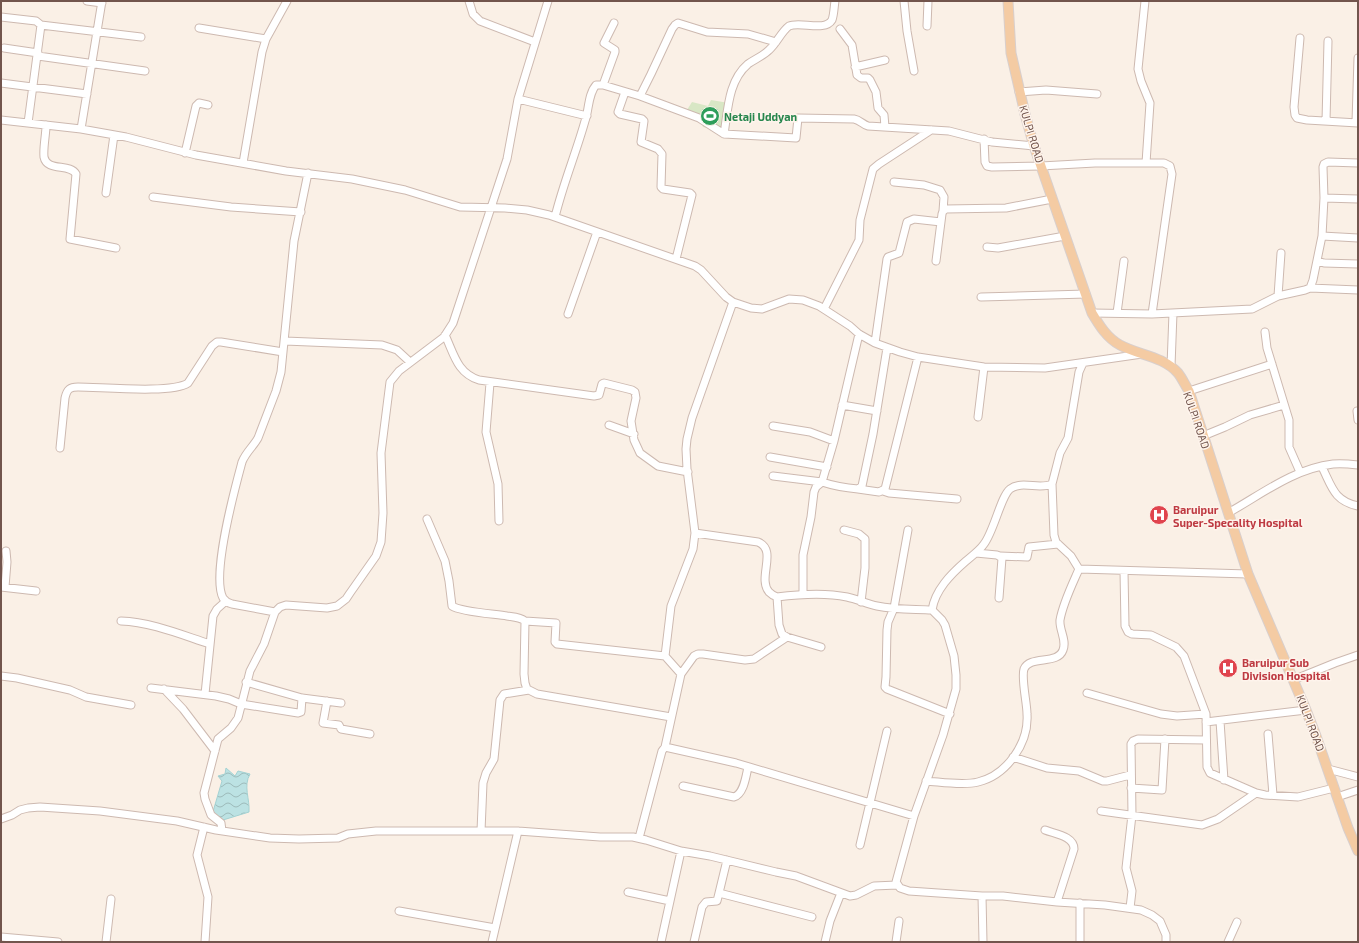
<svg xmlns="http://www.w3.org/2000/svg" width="1359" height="943" font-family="'Exo 2',sans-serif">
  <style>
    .pitch { fill: #d8e7c5 }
    .water { fill: url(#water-waves); stroke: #a3d2d3 }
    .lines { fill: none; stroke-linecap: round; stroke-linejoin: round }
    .minor-casing { stroke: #cdb9b0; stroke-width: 9 }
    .major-casing { stroke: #d8cfcd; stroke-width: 11 }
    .minor { stroke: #fff; stroke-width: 7 }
    .major { stroke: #f4cba3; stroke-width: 9 }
    .labels { text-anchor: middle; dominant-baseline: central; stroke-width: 3; stroke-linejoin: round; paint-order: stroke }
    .leisure-label { font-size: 11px; font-weight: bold; fill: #27864d; stroke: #fef4ec; text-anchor: start }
    .street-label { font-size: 11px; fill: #72554d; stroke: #fef4ec }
    .health-label { font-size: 11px; font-weight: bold; fill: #be3a42; stroke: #fef4ec; text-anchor: start }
  </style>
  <defs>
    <pattern id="water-waves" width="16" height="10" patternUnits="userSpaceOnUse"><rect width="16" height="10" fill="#bce2e3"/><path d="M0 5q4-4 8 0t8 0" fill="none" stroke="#9dbaba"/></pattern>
  </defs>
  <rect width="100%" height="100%" fill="#faf0e6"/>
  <path class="pitch" d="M711 100 729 103 721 131 703 127 701 121 687 110 692 102 708 106Z"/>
  <path class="water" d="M226 768 235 776 238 771 250 774C243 786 250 799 249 812L223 820 214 818 212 815 222 781 218 776 225 774Z"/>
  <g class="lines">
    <defs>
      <path id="minor" d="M87 1 102 3
        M469 1 473 14 480 21 535 42
        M904 1 907 31 914 71
        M1145 1 1138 69 1141 81 1150 103 1146 163
        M1 17 36 21 41 25 28 123
        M41 25 141 37
        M927 26 928 1
        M199 28 266 39
        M840 29 852 45 857 75 861 78H868L870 80 876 92 878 108 884 115 885 127
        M1300 38 1294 107 1295 115 1297 118 1307 120 1358 123
        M4 48 38 53
        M38 56 145 71
        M855 67 885 60
        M1 83 87 94
        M603 85 615 52V50L604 43 614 23
        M625 92 618 112 620 114 642 119 644 121 641 142 658 149 662 154 661 187 663 189 690 193 692 195 676 259
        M1019 92 1046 90 1097 94
        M640 96 699 118 724 134C728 110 728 81 748 64 755 59 763 56 769 50 777 43 781 32 789 26 800 21 825 32 832 20 834 15 834 7 835 1
        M518 99 587 116
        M1 120 81 129 126 137 196 155 286 171 352 179 405 190 460 207 505 208 527 210 549 215 695 266 701 270 726 297 733 302 751 308 762 309 789 299 803 300 819 306 833 315 850 326 859 334 875 343 900 352 918 357 984 367 1045 368 1142 354
        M1326 121 1328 41
        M1356 122 1358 58
        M46 125C46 135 43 147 44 157 47 172 70 163 76 174L70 239 116 248
        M81 129 102 1
        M724 134 796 138 798 118 854 119C860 120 862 124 868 126L949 131 992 142 1034 146
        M984 139 985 162 987 166 992 167 1041 166 1095 163H1164L1170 166 1172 174 1152 314
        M185 153 196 106 199 103 208 105
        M243 163 262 52 266 39 287 1
        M894 182 924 185 940 190 944 197 943 211
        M106 193 114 135
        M153 197 231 207 301 212
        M1324 198 1358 199
        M555 217C563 184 576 153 585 121 589 110 588 94 596 85H603L640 96 651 74 672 29 675 25 678 23 707 32 748 34 776 42
        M1322 236 1358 238
        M987 247 998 248 1065 236
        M936 261 942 214 943 211 946 209 1006 208 1052 199
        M1317 261 1324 263 1358 264
        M1310 288 1358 290
        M1278 296 1281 253
        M981 297 1086 294
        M824 309 859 240 860 220 873 169 879 164 931 130
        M1092 313 1152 314 1252 309 1278 296 1305 290 1310 288 1313 280 1322 236 1324 198 1323 167 1324 164 1328 162 1358 163
        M1117 313 1124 261
        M568 314 597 232
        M1265 332 1267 348 1289 420V447L1300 472
        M445 335C454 354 457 373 479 380L594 396 599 395 602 384 604 383 632 390 635 392 636 398 631 421 634 440 640 453 658 466 688 472
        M285 341 382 345 397 350 410 362
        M875 343 887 259 888 257 899 253 907 222 914 219 941 222
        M1083 363 1079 372 1068 438 1060 453 1052 484C1039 490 1022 480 1010 489 1001 496 994 531 984 544 980 550 972 556 966 561 951 574 935 590 932 610L942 620 945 625 954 656 956 675V689L943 735 914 816 896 882 900 888 909 891 982 896H1003L1057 902 1105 905 1141 910 1152 915 1160 921 1166 935V942
        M1171 366 1173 313
        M490 383 486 432 498 484 499 521
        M1189 391 1272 364
        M842 405 877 411
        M1357 411 1358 420
        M978 417 984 367
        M609 425 634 434
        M773 426 810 432 834 441
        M1203 436 1225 427 1250 415 1284 405
        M60 448 65 398C67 389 70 387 78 387 101 387 172 394 188 383L212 346 217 342H221L283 352
        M770 457 827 467
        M1322 467C1332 487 1334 501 1358 506
        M773 476 822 482C834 486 846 488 858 489L862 486 873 434 887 348
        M1052 484 1054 535 1056 542 1071 556 1079 569
        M858 489 879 492 885 489 918 357
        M883 491 889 493 957 499
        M1228 513C1262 494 1293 469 1333 464 1341 463 1350 464 1358 465
        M427 519 445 561 449 581 452 606C461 612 495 614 507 616 514 617 520 617 525 621L524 674 525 683 527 689 537 694 671 717
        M844 530 859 534 865 539V568L861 602
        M908 530 894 608 888 622 887 630 886 677 885 687 887 689 950 714
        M695 533 758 542C778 550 757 578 769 592 771 594 774 596 777 597 800 594 824 592 847 597 857 599 867 604 877 606 895 610 913 609 932 610
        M976 553 997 555 1002 558 999 598
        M1000 556 1027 557 1029 547 1058 544
        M1079 569 1248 574
        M1124 571 1125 626 1128 632 1132 634 1151 635 1176 647 1184 656 1206 714 1207 767 1210 773 1256 793 1265 795 1298 797 1334 788
        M1 587 36 591
        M5 587 7 562 6 551
        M803 594V555L811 517 814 492 816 487 822 482 834 441 859 334
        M777 597 779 625 782 634 787 637 821 647
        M275 612 232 604C228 603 225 601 223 598 211 575 235 488 242 462 246 452 253 447 258 438L276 391 281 372 294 241 308 173
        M121 621C151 622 182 635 210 644
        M525 621 556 623 555 642 557 644 665 656
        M681 674 665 656 671 606 693 549 695 533 687 469 686 449 687 439 692 418 733 302
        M1 676 17 678 70 690 86 697 131 705
        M1293 680 1335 663 1358 655
        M246 682 302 698 341 703
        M151 688 216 696 229 699 241 704 298 713 301 712 302 698
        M164 689 183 709 215 751
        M1087 693 1161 714 1177 716 1206 714
        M205 694 213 616 217 609 226 601
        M327 701 323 723 339 725 341 729 370 734
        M1220 721 1224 780
        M1206 722 1306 710
        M1268 734 1273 795
        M665 747 736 763 914 816
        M1013 757 1047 768 1079 771 1103 781H1107L1130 775
        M1328 769 1358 777
        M926 781C941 782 963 786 978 782 1007 775 1029 743 1027 714 1027 703 1021 678 1024 669 1030 655 1058 665 1063 650 1067 640 1059 630 1060 620 1063 603 1072 585 1079 569
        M683 786 734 797C744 794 746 776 748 767
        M1131 788 1162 790 1165 739
        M1337 797 1358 790
        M1101 811 1202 825 1218 819 1256 793
        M1 819 12 815 20 810 28 808 40 807 100 811 177 821 216 830 270 838 299 839 338 838 348 834 376 831H518L600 837H633L646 840 681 851 710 856 776 872 796 876 850 896 856 895 874 886 897 885
        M204 827 197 855 208 897 205 942
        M1045 830C1055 834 1074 836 1074 849L1057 902
        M222 831 221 823 211 815 205 799 204 793 218 739 231 728 238 718 250 671 264 644 275 612 280 607 286 605 327 608 337 606 346 599 350 593 376 556 381 542 383 513 381 453 390 382 399 371 444 337 453 323 507 159 518 99 548 1
        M481 831 483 783 486 773 494 759 500 700 504 694 529 690
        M639 838 662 751 665 747 681 674 694 656 698 654H703L745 660 754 659 787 637
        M860 845 887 731
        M628 892 670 901
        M719 893 727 860
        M982 896 983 942
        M1080 903V942
        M1130 908 1132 891 1126 868 1132 815 1131 744 1133 741 1138 739 1206 740
        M399 911 495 928
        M1 937 58 942
        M106 942 111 899
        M492 942 518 831
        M661 942 681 851
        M694 942 702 907 706 902 717 901 719 893 812 917
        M825 942 830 921 841 893
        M896 942 899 921
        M1228 942 1237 922"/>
      <path id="major" d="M1008 1 1011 53 1025 114 1034 146 1092 313C1099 325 1107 338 1120 345 1138 355 1163 356 1178 373 1182 378 1185 385 1189 391L1248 574 1306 710 1316 736 1348 828 1358 851"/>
    </defs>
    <use href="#minor" class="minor-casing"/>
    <use href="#major" class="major-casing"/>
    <use href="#minor" class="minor"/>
    <use href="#major" class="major"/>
  </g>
  <defs>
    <symbol id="stadium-disc" viewBox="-11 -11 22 22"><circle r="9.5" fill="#2e9e5b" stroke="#fef4ec"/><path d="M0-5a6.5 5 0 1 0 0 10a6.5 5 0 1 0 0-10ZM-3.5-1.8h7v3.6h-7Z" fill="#fff"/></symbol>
    <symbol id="hospital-disc" viewBox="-11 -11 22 22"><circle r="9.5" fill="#e0444e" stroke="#fef4ec"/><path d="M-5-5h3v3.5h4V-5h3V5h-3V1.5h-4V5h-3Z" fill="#fff"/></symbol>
  </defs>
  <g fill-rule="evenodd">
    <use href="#stadium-disc" x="699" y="105" width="22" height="22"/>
    <use href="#hospital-disc" x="1148" y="504" width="22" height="22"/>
    <use href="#hospital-disc" x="1217" y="657" width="22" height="22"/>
  </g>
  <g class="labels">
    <g class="leisure-label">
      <text x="724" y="116">Netaji Uddyan</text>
    </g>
    <g class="street-label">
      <text transform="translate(1032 134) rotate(73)">KULPI ROAD</text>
      <text transform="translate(1197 420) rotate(71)">KULPI ROAD</text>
      <text transform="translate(1311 723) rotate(69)">KULPI ROAD</text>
    </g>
    <g class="health-label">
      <text x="1173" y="509">Baruipur<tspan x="1173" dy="13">Super-Specality Hospital</tspan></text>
      <text x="1242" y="662">Baruipur Sub<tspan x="1242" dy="13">Division Hospital</tspan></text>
    </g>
  </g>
  <rect width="1359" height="943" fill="none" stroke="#72554d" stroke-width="4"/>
</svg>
